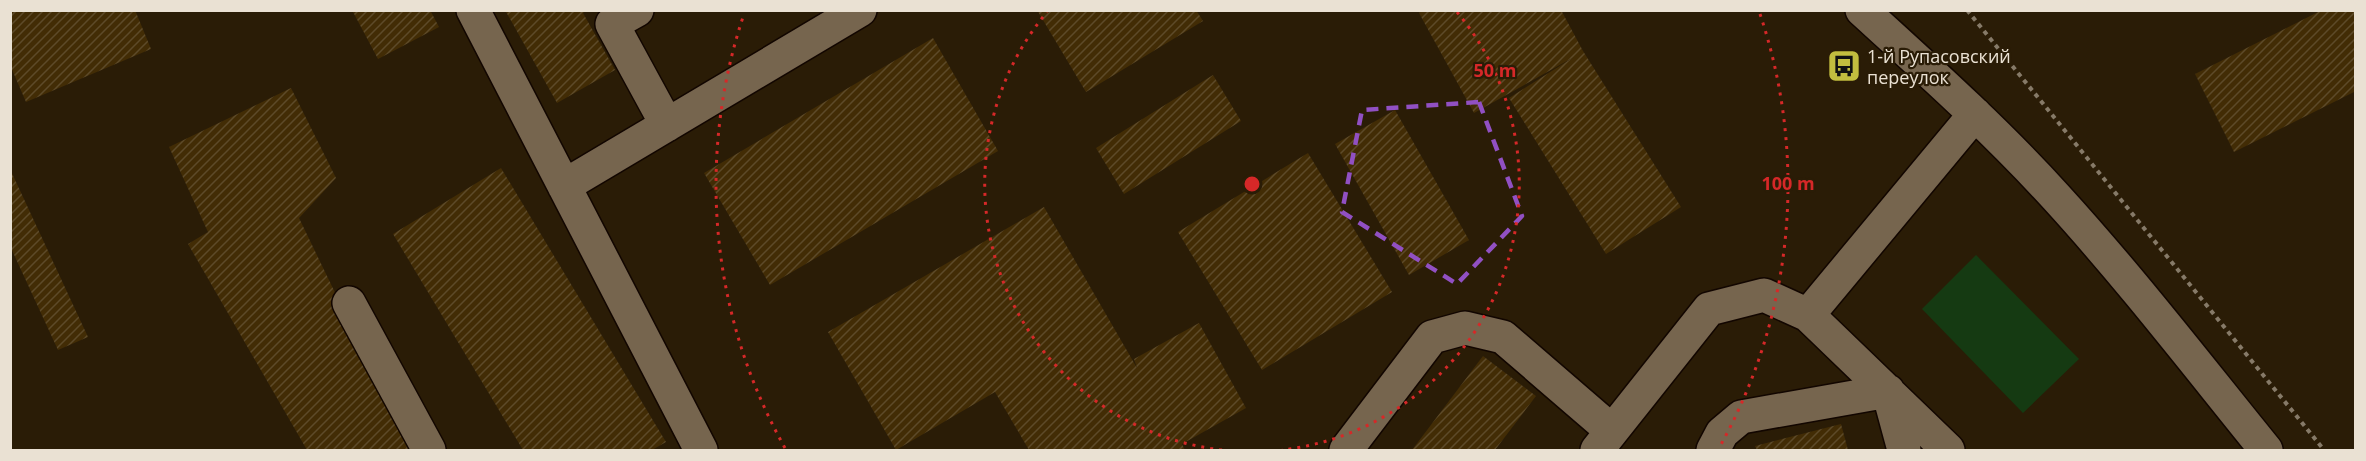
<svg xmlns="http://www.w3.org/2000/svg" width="2366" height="461" font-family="'Open Sans',sans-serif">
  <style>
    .park { fill: #153a12 }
    .building { fill: url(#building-hatch) }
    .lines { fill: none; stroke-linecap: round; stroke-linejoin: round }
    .minor-casing { stroke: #120600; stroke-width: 36 }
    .path { stroke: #867a68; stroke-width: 4; stroke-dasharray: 4.5 4.5; stroke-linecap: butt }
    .minor { stroke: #76654e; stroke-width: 33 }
    .marked { fill: none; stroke: #9150c3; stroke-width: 4.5; stroke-dasharray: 12 8; stroke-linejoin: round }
    .ring { fill: none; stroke: #d62828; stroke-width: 3; stroke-dasharray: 3 6 }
    .labels { text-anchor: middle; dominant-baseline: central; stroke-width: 4.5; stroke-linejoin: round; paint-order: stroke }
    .poi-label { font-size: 18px; fill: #eae1d3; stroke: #2a1c06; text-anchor: start }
    .centre { fill: #d62828; stroke: #2a1c06; stroke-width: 3 }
    .ring-label { font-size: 18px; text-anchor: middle; font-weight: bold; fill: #d62828; stroke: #2a1c06; stroke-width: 4.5; stroke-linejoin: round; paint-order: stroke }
  </style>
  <defs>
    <pattern id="building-hatch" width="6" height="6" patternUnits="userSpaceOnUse" patternTransform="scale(1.5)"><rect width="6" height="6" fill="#422c05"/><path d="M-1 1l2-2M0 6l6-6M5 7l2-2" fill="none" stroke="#5d4a29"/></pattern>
  </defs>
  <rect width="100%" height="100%" fill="#2a1c06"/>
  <path class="park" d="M1976 255 2079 359 2023 413 1922 309Z"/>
  <path class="building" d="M10 10H135L151 49 26 102 10 65Z
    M352 10H430L439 27 378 59Z
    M505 10H586L583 13 615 70 557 103Z
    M1037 10H1196L1203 21 1086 92Z
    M1423 10H1561L1583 51 1681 207 1606 254 1509 98 1574 57 1474 113 1419 13Z
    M2322 10H2356V91L2234 152 2195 74Z
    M933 38 998 151 770 285 704 173Z
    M1213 75 1241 121 1124 194 1096 148Z
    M291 88 336 178 299 218 411 450H307L188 244 208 232 169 147Z
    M1395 110 1469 240 1409 275 1335 144Z
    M1308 153 1392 292 1262 370 1178 232Z
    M501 168 666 442 652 450H523L393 234Z
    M10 169 88 337 58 350 10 246Z
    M1044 207 1137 368 1134 359 1199 323 1246 408 1182 444 1185 450H1029L995 392 896 450 828 332Z
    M1483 356 1536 396 1495 450H1412Z
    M1841 424 1848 450H1757L1755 446Z"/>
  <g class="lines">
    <defs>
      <path id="minor" d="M473 10 701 450
        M637 10 612 24 667 125
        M1862 10C1929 71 1996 131 2056 197 2130 278 2197 365 2266 450
        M564 186 860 10
        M349 303 429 450
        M1808 315 1975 114
        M1346 450 1432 337 1465 328 1503 337 1612 431
        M1597 450 1709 309 1764 295 1808 315 1948 450
        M1713 450 1722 433 1741 417 1888 391 1904 450"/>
    </defs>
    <use href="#minor" class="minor-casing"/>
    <path class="path" d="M1967 10 2324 450"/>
    <use href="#minor" class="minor"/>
  </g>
  <path class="marked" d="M1479 102 1522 216 1457 284 1342 212 1362 110Z"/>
  <g class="ring">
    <path d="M1222 450A268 268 0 0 1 1047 12M1457 12A268 268 0 0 1 1282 450"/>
    <path d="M785 448A536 536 0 0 1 744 14M1760 14A536 536 0 0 1 1719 448"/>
  </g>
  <defs>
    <symbol id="bus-square" viewBox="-11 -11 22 22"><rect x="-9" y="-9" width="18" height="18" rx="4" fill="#c2bd3f" stroke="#2a1c06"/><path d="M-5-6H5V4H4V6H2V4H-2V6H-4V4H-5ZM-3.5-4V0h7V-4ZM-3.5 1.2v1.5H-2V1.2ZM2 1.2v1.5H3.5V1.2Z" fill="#111"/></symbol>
  </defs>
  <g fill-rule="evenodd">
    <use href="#bus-square" x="1825" y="47" width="38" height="38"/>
  </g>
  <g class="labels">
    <g class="poi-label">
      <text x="1867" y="56">1-й Рупасовский<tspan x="1867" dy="21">переулок</tspan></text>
    </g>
  </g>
  <circle cx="1252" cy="184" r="9" class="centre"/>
  <g class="ring-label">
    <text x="1495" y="77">50 m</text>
    <text x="1788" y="190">100 m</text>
  </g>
  <rect width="2366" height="461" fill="none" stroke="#eae1d3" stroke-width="24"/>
</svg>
